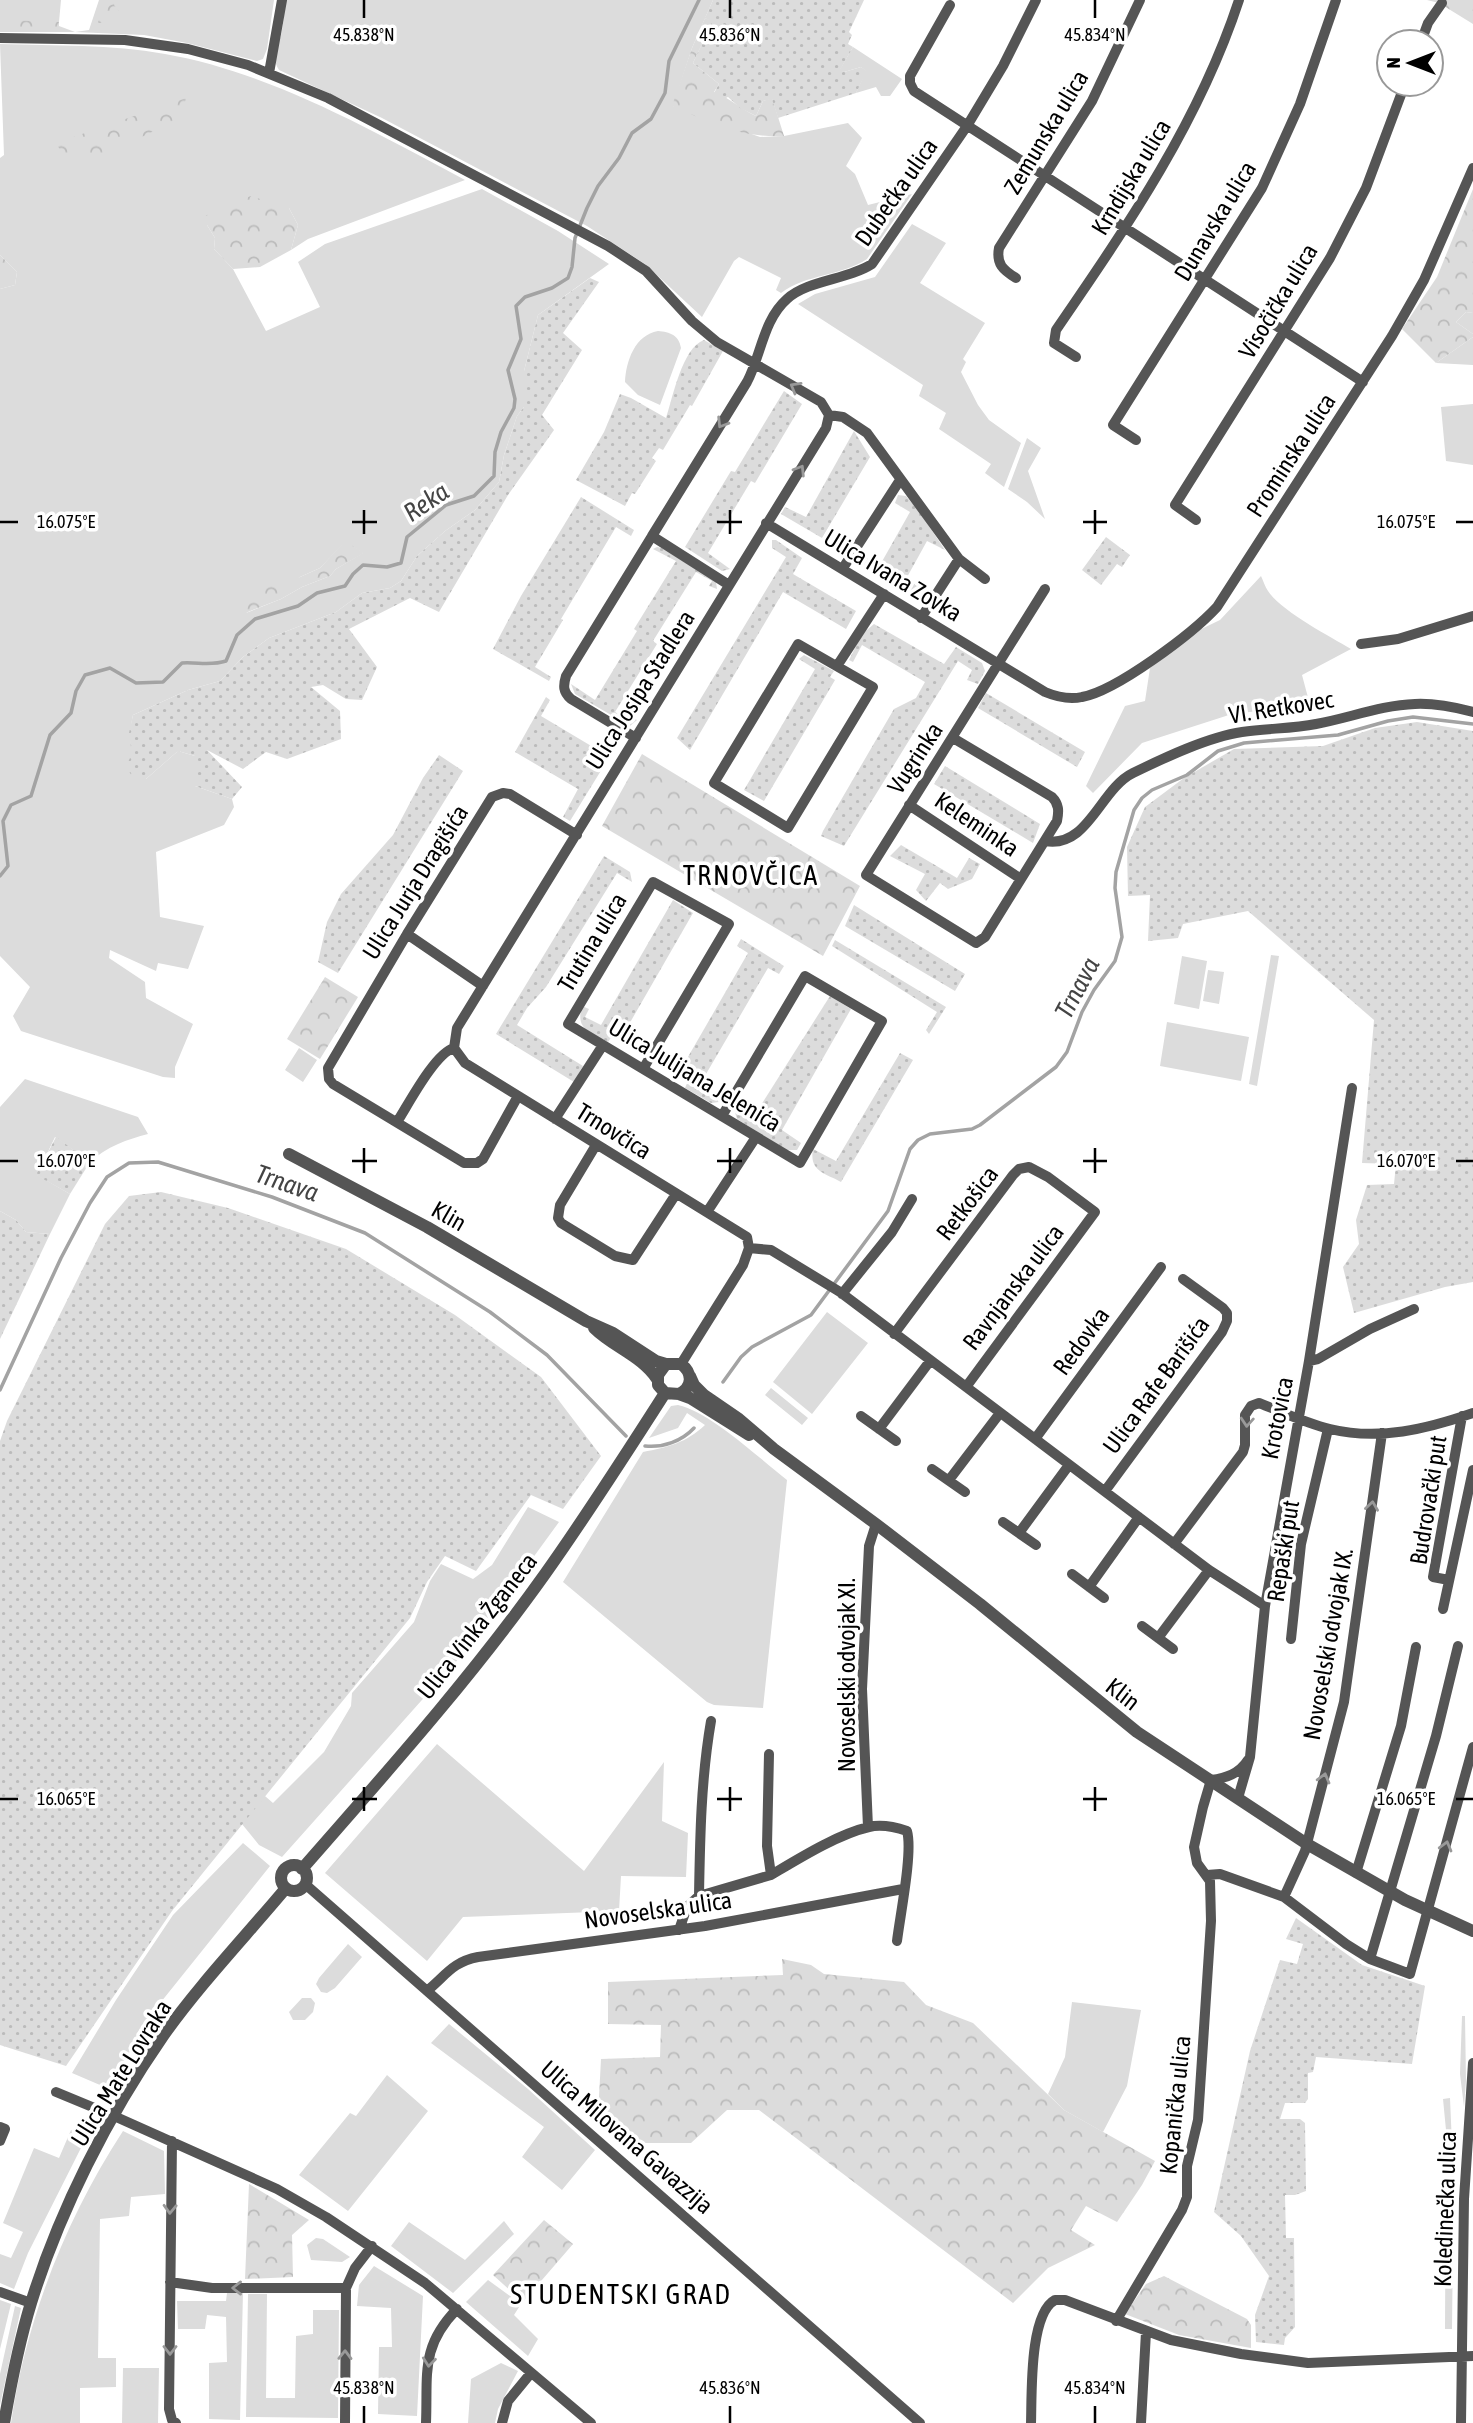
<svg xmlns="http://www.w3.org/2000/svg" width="1473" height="2423" font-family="'Asap Condensed',sans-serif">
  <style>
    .grass { fill: #dcdcdc; fill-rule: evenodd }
    .forest { fill: url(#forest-crowns) }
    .garden { fill: url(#garden-dots) }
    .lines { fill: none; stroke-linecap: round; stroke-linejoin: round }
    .stream { stroke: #a3a3a3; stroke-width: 3.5 }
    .minor { stroke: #555; stroke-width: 10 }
    .tertiary { stroke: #555; stroke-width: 12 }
    .oneway { stroke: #999 }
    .ticks { fill: none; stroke: #000; stroke-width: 2.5 }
    .labels { text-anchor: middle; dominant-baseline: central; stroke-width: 7; stroke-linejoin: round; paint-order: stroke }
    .street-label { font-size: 24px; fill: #000; stroke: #fff }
    .water-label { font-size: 26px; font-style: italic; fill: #444; stroke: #fff }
    .quarter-label { font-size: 28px; letter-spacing: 2px; fill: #000; stroke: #fff }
    .ticks-label { font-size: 18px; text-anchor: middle; fill: #000; stroke: #fff; stroke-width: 7; stroke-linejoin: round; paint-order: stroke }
  </style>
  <defs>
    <pattern id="forest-crowns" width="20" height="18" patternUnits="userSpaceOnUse" patternTransform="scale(1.75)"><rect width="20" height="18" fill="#dcdcdc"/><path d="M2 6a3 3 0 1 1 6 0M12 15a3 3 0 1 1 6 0" fill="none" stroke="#bbb"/></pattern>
    <pattern id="garden-dots" width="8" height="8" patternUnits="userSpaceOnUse" patternTransform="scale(1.75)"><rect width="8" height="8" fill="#dcdcdc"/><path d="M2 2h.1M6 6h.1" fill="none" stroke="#bbb" stroke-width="1.8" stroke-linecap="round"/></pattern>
  </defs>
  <rect width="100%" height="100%" fill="#fff"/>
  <path class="grass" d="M0 0H61L59 22 0 24Z
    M99 0H274L267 49 263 59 257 61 187 43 144 35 75 32 89 30Z
    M285 0H713L692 48 673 106 760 137 784 136 848 123 862 138 846 166 855 174 868 205 912 194 867 259C842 276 806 274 781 293L776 290 781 278 739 257 734 261 702 317 645 264 587 226 382 118 279 70C270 57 280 44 282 30 284 20 284 10 285 0Z
    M0 44C55 46 111 44 165 54 269 72 373 131 465 180L308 239 291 250 298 225 289 208 192 225H207L215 238 214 249 233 269 266 331 320 307 298 262 325 244 482 189 558 231 609 264 538 315 524 371V407L517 416 504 455 499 482 475 510 445 531 417 556 401 581 390 588 362 593 336 612 269 638 243 657 220 681 188 690 133 715C127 743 132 754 146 779L178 751 195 756V786L232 799 234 807 224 825 156 852 160 917 204 926 188 969 158 963 156 971 110 950 109 958 145 982 146 998 193 1024 175 1067V1078L163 1077 21 1031 13 1016 30 987 0 956V289L15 285 17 272 0 255V158L4 155ZM345 542 363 553 336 569 330 576 302 587 281 599 246 613 300 577 320 568Z
    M853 47 902 79 890 96H881L876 87 856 93 866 71 861 67 844 72 839 71Z
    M912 224 946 243 920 283 985 323 963 359 966 362 961 372 978 405 989 420 1021 443 1004 487 985 473 991 464 939 429 946 413 919 396 923 385 798 304 815 294 875 277Z
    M1466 312 1473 313V334L1456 322Z
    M658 331C670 332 679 335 681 348L660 405 638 395 625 382C626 361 635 335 658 331Z
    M1473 337V365L1436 363Z
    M1473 404V465L1446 461 1441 407Z
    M1027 438 1041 448 1028 471 1045 519 1027 502 1008 489Z
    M1261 576C1263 580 1265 587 1268 591 1281 611 1329 636 1351 649L1302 675 1310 705 1232 714 1142 743 1093 793 1086 786 1125 706 1145 701 1150 668 1191 634 1220 620Z
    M1271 955 1279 956 1257 1086 1249 1084Z
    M1182 956 1207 961 1199 1009 1174 1004Z
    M1208 970 1224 972 1219 1004 1203 1001Z
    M1167 1022 1249 1037 1241 1081 1160 1066Z
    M299 1048 317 1060 303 1082 285 1070Z
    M25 1079 138 1117 148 1134C128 1139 106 1147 90 1162L55 1137 37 1175 70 1194 50 1234 26 1232 16 1220 0 1211V1107Z
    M827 1312 868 1343 812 1414 773 1382Z
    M771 1388 808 1418 802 1425 765 1395Z
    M678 1405C710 1412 759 1458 787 1480L763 1708 714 1705 707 1702 563 1582 643 1452C668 1447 686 1443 705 1425L687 1413 678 1428 649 1438 671 1406Z
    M528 1507 559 1522 462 1655 282 1857 259 1845 233 1813 250 1783 273 1803 324 1752 351 1706 352 1693 414 1622 430 1581 441 1564 473 1579 492 1565Z
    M437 1744 584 1871 664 1762 662 1821 688 1833 686 1877 621 1876 619 1911 463 1917 427 1961 325 1873Z
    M243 1843 270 1866 161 2002 107 2088 72 2073 116 2000 173 1915Z
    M348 1944 362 1957 335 1988 327 1993 321 1992 316 1984 319 1978Z
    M302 1998H311L315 2003 313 2012 305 2020H293L289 2012Z
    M1072 2002 1141 2010 1127 2086 1103 2132 1064 2110 1048 2094 1065 2057Z
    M1462 2016H1465L1466 2081 1464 2107 1460 2074Z
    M449 2024 528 2089 595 2150 562 2190 522 2157 544 2127 431 2043Z
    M387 2075 428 2111 348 2211 299 2175 350 2113 356 2116Z
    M1450 2098 1452 2145 1454 2149 1452 2329H1445L1446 2130 1443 2099Z
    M71 2130 87 2136 28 2253 14 2289 0 2283V2254L11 2258 23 2232 3 2223 34 2148 59 2158Z
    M123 2131 164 2151 165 2194 131 2197 129 2216 100 2219 98 2358H116V2387L80 2388V2423H11C26 2320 66 2218 123 2131Z
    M504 2221 514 2234 453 2293 391 2246 409 2222 465 2260Z
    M316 2238 323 2239 350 2257 342 2262 311 2260 307 2245Z
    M374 2266 423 2296 417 2416 378 2414 379 2347H392L391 2308 357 2306 359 2285Z
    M488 2280 521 2304 514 2315 538 2339 528 2356 466 2302Z
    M243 2291 240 2420 209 2419V2363L227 2362 226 2317 207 2315 205 2329H178L177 2301H226L227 2293Z
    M248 2294H267L266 2398H295L296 2336 313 2334V2310H339L338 2418 246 2417Z
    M0 2300 11 2304 0 2349Z
    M15 2306 21 2308 0 2405V2374Z
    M501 2363 518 2371 498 2409 495 2423H468L471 2379Z
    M123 2368H159L158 2423H122Z"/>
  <path class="forest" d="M103 0H116L114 5 126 21 98 23Z
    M1427 0H1473V24L1439 3Z
    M705 18 713 21 693 63 719 84 714 92C730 98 741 109 756 116L763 101 772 98 784 136C740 138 712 123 672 106L692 48Z
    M5 20 59 22V26L75 32H0V24Z
    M186 98 181 117 140 138 111 156 62 153 56 143Z
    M1473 189V313L1466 312 1456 322 1473 334V337L1436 363 1402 329 1437 277Z
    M251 196 289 208 298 225 291 250 260 267 233 269 214 249 215 238 207 225H190L222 206Z
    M0 255 17 272 15 285 0 289Z
    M345 541 364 553 336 569 330 576 302 587 281 599 245 613 241 609 243 595 300 577 320 568Z
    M642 754 860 886 823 956 602 826Z
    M325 977 358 997 320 1059 287 1039Z
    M782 1959 811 1965 824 1974 904 1982 926 2005 973 2023 1064 2110 1155 2161 1142 2185 1117 2222 1086 2206 1071 2230 1095 2245 1048 2268 1013 2303 759 2110H727L691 2143H623L568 2096 599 2097 601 2059 660 2057 661 2025 608 2024V1982L783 1975Z
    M249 2184 309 2220 292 2235 293 2277 245 2279Z
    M544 2220 573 2244 523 2302 493 2275Z
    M1164 2276 1247 2319 1251 2325V2348L1179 2335 1125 2314 1146 2284Z"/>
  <path class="garden" d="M713 0H864L849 32 852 35 848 44 853 47 840 70 844 72 861 67 867 71 856 93 778 118 772 99 763 101 756 116 740 108 728 97 724 99 714 93 719 84 693 63 712 22 705 18Z
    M590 278 599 282 563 333 582 350 542 415 554 430 508 495 439 612 410 598 349 629 377 667 362 700 346 699 323 685 311 687 340 711 341 739 287 759 266 752 243 769 207 750 242 787 232 799 195 786V756L178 751 146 779 133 778 126 766 132 754 129 733 133 715 188 690 220 681 243 657 269 638 336 612 362 593 390 588 401 581 417 556 445 531 475 510 499 482 504 455 517 416 524 407V371L538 315Z
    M704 340 723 351 692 406 690 405 663 450 659 448 652 458 656 461 635 494 632 493 625 506 576 480 604 432 620 394 631 398 666 418C673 397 682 348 704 340Z
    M784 391 802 404 755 483 751 481 708 553 730 569 722 571 685 547 731 471 735 472Z
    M854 431 870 457 822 538 781 514 785 507 806 517Z
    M898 495 906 496 918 510 945 550 927 541 906 579 923 589 922 601 863 564 865 556 880 565 910 512 895 503Z
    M581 497 634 530 631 536 616 527 561 619 563 620 535 667 551 677 549 681 493 649 521 596Z
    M1106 537 1130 555 1122 567 1117 564 1101 585 1082 570Z
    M772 540H776L802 558 793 574 856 611 846 629 783 592 690 750 677 738 786 557 772 548Z
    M657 547 662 548 716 582 717 589 709 586 712 581 696 572 653 641 657 644 615 712 630 721 633 718 637 720 630 726 575 694 571 684 595 700 637 631 634 629 676 561 653 549Z
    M874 624 944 664 956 647 982 663 985 671 978 684 967 680 972 670 958 661 844 846 821 836 823 831 894 709 916 698 925 682 862 645 853 662 849 660 862 634Z
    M804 655 834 671 830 677 835 680 764 801 744 790 815 669 799 659Z
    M986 693 1085 752 1077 767 978 708Z
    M546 697 550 700 541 716 603 753 607 747 613 751 570 821 563 817 578 789 515 752Z
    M1417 722 1473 731V1282L1445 1287 1354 1313 1343 1267 1359 1244 1356 1220 1367 1185 1394 1184 1396 1164 1362 1163 1374 1020 1248 911 1183 924 1178 938 1148 941 1150 895 1128 896 1127 847 1145 807 1184 778 1234 749 1323 746 1375 728Z
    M439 755 463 771 338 973 318 962 327 922 341 894 393 835 423 778Z
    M945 766 1040 824 1033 843 934 784Z
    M901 845 957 878 969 858 980 864 972 879 948 889 940 883 926 901 916 890 925 874 890 856Z
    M604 856 630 872 632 882 617 873 546 987 527 1008 517 1025 583 1066 574 1082 496 1034Z
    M673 900 693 913 624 1033 617 1029 608 1042C590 1032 575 1030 582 1006L589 1009 585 1017 601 1025Z
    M854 905 965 974 955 991 845 926Z
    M741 939 784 966 779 974 768 968 699 1086 715 1096 719 1102 711 1103 685 1088 688 1081 668 1072 673 1065 681 1069 748 953 737 946Z
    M835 940 946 1007 929 1034 926 1030 937 1012 832 946Z
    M830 996 851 1009 782 1130 801 1143 797 1150H786L737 1119 733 1106 736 1100 756 1113Z
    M900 1053 913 1060 841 1182C824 1173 809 1171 813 1149L836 1161Z
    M56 1137 90 1162 70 1194 36 1175Z
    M161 1192 228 1208 346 1249 455 1315 541 1377 601 1456 563 1509 531 1495 476 1571 445 1556 427 1582 410 1618 172 1911 66 2066 0 2045V1441L7 1421 105 1224 129 1196Z
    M0 1211 16 1220 26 1232 50 1234 0 1339Z
    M1296 1918 1362 1965 1425 1986 1412 2064 1316 2057 1313 2072 1308 2073V2099L1305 2103H1285L1280 2119H1300L1305 2123 1306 2191 1295 2195H1285L1286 2238H1294L1295 2327 1285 2338 1284 2345 1256 2342 1255 2315 1269 2276 1241 2236 1214 2212 1250 2051 1280 1960 1297 1964 1303 1944 1286 1939Z"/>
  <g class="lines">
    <path class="stream" d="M0 876 8 866 3 821 11 805 31 796 50 735 71 713 76 691 85 675 110 668 136 683 163 682 182 663C198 662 211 666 226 661L237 635 255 619 298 606 317 593 345 586 353 574 363 565 387 567 401 563 407 537 446 505 474 496 494 476 495 452 501 432 514 408 515 399 508 370 521 339 516 306 525 297 552 288 568 278 572 267 575 238 587 208 598 186 619 158 632 133 651 119 665 93 669 61 699 0
      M723 1382 741 1357 752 1347 811 1315 888 1211 910 1149 918 1140 930 1134 972 1129 980 1125 1056 1067 1067 1052 1082 1012 1094 990 1115 961 1122 937 1115 888 1116 872 1134 810 1142 798 1152 790 1187 775 1218 751 1244 743 1338 735 1388 721 1413 717 1473 724
      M0 1390 61 1258 90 1203 107 1177 129 1163 158 1162 272 1197 365 1233 490 1312 547 1355 626 1436
      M645 1446C663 1448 682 1441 694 1428"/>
    <path class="minor" d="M950 5 910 76V83L914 91 1363 382
      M0 38 125 40 188 49 248 65 328 98 608 246 646 271 692 321 717 342 821 402 829 415
      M1421 42 1428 23 1442 3
      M269 73 282 0
      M1016 278C1003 270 996 264 999 248L1092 101 1140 0
      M1076 357 1054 343 1056 330C1128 225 1199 122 1239 0
      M829 415 843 417 867 433 959 559 985 579
      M1136 440 1113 425 1262 188 1300 104 1336 0
      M1196 520 1175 505 1330 258 1366 188 1405 84
      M766 523 1045 692C1057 697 1069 700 1082 697 1116 691 1192 634 1217 607L1392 336 1424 280 1473 168
      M843 568 900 480
      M729 585 652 536 747 382C761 356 763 320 787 299 808 280 847 280 872 264L967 126 1003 66 1036 0
      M921 618 959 559
      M798 644 873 687 788 828 714 783Z
      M1361 644 1398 639 1473 616
      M837 666 884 594
      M636 738 571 699C563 692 563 686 566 676L652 536
      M953 738 1052 797C1059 804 1059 811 1057 821L985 937 976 943 866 875 1045 589
      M909 805 1021 879
      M1045 841C1088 849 1100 789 1133 773 1164 758 1208 737 1242 732 1267 728 1292 729 1316 724 1349 718 1382 705 1415 704 1435 703 1454 707 1473 712
      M407 934 483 986
      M454 1048 457 1028 826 428 829 415
      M454 1048 465 1063 747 1237 749 1248 743 1265 681 1364
      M643 1069 729 924 653 882 568 1024 800 1163 882 1021 805 976 722 1116
      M518 1096 483 1159 477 1163H464L333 1084 329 1079 328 1068 407 934 492 797 503 793 510 794 577 835
      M555 1119 603 1045
      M397 1122C408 1105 435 1053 454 1048
      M596 1145 560 1205 558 1218 561 1223 615 1256 633 1260 676 1194
      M707 1212 756 1137
      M749 1248 771 1250 840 1292 1209 1570 1265 1606
      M842 1294 892 1232 912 1199
      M894 1334 1013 1175 1019 1169 1029 1167 1048 1177 1095 1212 966 1387
      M1309 1361 1318 1359 1370 1329 1414 1309
      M861 1416 896 1441
      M879 1429 930 1361
      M1035 1439 1161 1267
      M932 1469 965 1492
      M949 1480 1000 1413
      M1105 1491 1222 1332 1227 1321V1313L1223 1308 1183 1279
      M1003 1522 1036 1545
      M1019 1533 1069 1465
      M1174 1544 1243 1452 1245 1445V1415L1251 1406 1259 1403C1282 1412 1306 1423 1330 1429 1379 1441 1427 1429 1473 1413
      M1072 1574 1104 1598
      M1449 1580 1433 1577 1462 1416
      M1089 1587 1139 1517
      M1443 1609 1473 1470
      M1142 1626 1173 1649
      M1158 1638 1209 1570
      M1291 1639 1301 1544 1328 1429
      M711 1721C701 1779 700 1837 699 1896L771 1875
      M769 1754 767 1846 771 1875C798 1859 838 1834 869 1827 882 1824 895 1827 907 1831 913 1852 900 1916 897 1941
      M1238 1798 1250 1757 1265 1606 1309 1361 1352 1088
      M868 1827 862 1689 869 1546 876 1524
      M1356 1873 1401 1726 1416 1647
      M1207 1875 1220 1874 1284 1897 1346 1944 1370 1959 1410 1974 1473 1747
      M305 1884 920 2423
      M1284 1897 1305 1851 1344 1702 1382 1433
      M679 1930 687 1907 699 1896
      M1370 1959 1436 1736 1458 1646
      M428 1990C447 1974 453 1962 478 1957L705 1926 903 1889
      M56 2092 114 2116 277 2189 326 2217 425 2283 591 2423
      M0 2127 5 2129 0 2141
      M172 2141 169 2409 172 2420 176 2423
      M170 2282 212 2288H346
      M0 2292 31 2303
      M1116 2321 1182 2210 1187 2197V2166L1198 2120 1211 1921 1210 1881 1197 1863 1194 1847 1203 1807 1211 1780C1226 1778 1239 1774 1248 1760
      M345 2423 346 2288 355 2268 372 2246
      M426 2423C428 2374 420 2347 457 2309
      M502 2423 508 2401 531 2373
      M1031 2423C1032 2395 1029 2314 1055 2300H1065L1171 2340 1241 2354 1308 2363 1473 2356
      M1141 2423 1146 2332
      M1461 2423 1464 2199 1473 2063"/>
    <path class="tertiary" d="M289 1154 427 1227 586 1321 613 1333 656 1361 666 1364H681C693 1373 693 1387 679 1394L665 1393 658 1385V1375L666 1364
      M594 1328C613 1347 642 1356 657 1379
      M690 1376 694 1385 704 1395 739 1419 774 1449 876 1524 980 1604 1137 1732 1307 1844 1405 1900 1473 1931
      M679 1394 690 1398 749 1435
      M281 1878a13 13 0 1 1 26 0a13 13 0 1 1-26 0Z
      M302 1869C386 1773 471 1678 545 1574 587 1515 626 1454 665 1393
      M4 2423C11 2383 19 2342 31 2303 59 2212 108 2115 163 2036 200 1984 245 1937 286 1888"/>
  </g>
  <defs><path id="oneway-chevron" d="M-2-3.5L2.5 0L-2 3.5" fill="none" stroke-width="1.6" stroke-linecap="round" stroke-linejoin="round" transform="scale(1.75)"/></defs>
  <g class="oneway">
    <use href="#oneway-chevron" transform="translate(795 387) rotate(-150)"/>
    <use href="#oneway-chevron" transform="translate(722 423) rotate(122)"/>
    <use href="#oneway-chevron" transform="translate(800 470) rotate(-58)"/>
    <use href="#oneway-chevron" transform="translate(1247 1422) rotate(94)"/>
    <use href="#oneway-chevron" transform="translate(1372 1506) rotate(-82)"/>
    <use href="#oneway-chevron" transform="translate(1324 1778) rotate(-75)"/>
    <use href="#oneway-chevron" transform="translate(1446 1846) rotate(-75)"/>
    <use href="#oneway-chevron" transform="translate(170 2209) rotate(92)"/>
    <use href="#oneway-chevron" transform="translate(237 2288) rotate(-180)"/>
    <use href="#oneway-chevron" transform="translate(170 2350) rotate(90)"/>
    <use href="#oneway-chevron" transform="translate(345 2355) rotate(-89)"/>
    <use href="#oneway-chevron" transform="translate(429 2362) rotate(96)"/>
  </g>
  <path class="ticks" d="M364 0V18M730 0V18M1095 0V18M364 510V534M730 510V534M1095 510V534M0 522H18M352 522H377M717 522H742M1083 522H1107M1456 522H1473M364 1148V1173M730 1148V1173M1095 1148V1173M0 1161H18M352 1161H377M717 1161H742M1083 1161H1107M1456 1161H1473M364 1787V1811M730 1787V1811M1095 1787V1811M0 1799H18M352 1799H377M717 1799H742M1083 1799H1107M1456 1799H1473M364 2406V2423M730 2406V2423M1095 2406V2423"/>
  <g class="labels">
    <g class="street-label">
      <text transform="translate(1046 132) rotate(-59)">Zemunska ulica</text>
      <text transform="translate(1131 177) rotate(-59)">Krndijska ulica</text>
      <text transform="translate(896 192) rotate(-55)">Dubečka ulica</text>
      <text transform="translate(1215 221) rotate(-59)">Dunavska ulica</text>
      <text transform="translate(1278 301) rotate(-59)">Visočička ulica</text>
      <text transform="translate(1291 455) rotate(-57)">Prominska ulica</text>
      <text transform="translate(893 575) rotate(31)">Ulica Ivana Zovka</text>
      <text transform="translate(640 690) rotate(-58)">Ulica Josipa Stadlera</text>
      <text transform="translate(1281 707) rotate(-9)">VI. Retkovec</text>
      <text transform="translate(915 758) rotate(-57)">Vugrinka</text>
      <text transform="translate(977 824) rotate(34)">Keleminka</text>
      <text transform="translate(415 882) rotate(-58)">Ulica Jurja Dragišića</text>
      <text transform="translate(592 942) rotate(-59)">Trutina ulica</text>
      <text transform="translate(695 1075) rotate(31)">Ulica Julijana Jelenića</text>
      <text transform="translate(614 1131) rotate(32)">Trnovčica</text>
      <text transform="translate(967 1203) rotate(-53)">Retkošica</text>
      <text transform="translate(449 1216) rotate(30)">Klin</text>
      <text transform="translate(1013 1287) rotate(-53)">Ravnjanska ulica</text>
      <text transform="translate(1081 1341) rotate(-54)">Redovka</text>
      <text transform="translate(1156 1385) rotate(-54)">Ulica Rafe Barišića</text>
      <text transform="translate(1277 1418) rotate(-79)">Krotovica</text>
      <text transform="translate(1428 1500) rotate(-81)">Budrovački put</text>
      <text transform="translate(1283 1551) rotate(-81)">Repaški put</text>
      <text transform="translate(477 1626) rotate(-52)">Ulica Vinka Žganeca</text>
      <text transform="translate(1328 1644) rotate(-80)">Novoselski odvojak IX.</text>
      <text transform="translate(846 1675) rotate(-90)">Novoselski odvojak XI.</text>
      <text transform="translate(1123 1694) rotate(38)">Klin</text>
      <text transform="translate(658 1910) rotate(-8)">Novoselska ulica</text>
      <text transform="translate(121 2073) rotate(-58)">Ulica Mate Lovraka</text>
      <text transform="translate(1175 2105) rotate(-84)">Kopanička ulica</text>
      <text transform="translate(627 2137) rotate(41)">Ulica Milovana Gavazzija</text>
      <text transform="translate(1445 2209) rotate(-88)">Koledinečka ulica</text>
    </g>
    <g class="water-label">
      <text transform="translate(426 502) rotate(-34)">Reka</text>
      <text transform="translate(1077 988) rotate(-62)">Trnava</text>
      <text transform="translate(287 1183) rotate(19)">Trnava</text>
    </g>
    <g class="quarter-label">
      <text x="751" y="875">TRNOVČICA</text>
      <text x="621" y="2294">STUDENTSKI GRAD</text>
    </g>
  </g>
  <g class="ticks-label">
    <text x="364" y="41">45.838°N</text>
    <text x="730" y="41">45.836°N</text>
    <text x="1095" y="41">45.834°N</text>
    <text x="1406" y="528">16.075°E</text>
    <text x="66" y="528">16.075°E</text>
    <text x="1406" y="1167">16.070°E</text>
    <text x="66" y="1167">16.070°E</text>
    <text x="1406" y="1805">16.065°E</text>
    <text x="66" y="1805">16.065°E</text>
    <text x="364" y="2394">45.838°N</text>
    <text x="730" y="2394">45.836°N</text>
    <text x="1095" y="2394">45.834°N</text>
  </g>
  <g transform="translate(1410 63) rotate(270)"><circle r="33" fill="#ffffff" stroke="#999999" stroke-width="2"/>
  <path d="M0-5L12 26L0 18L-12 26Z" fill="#000000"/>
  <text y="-10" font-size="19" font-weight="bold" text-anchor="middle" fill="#000000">N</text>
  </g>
</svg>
